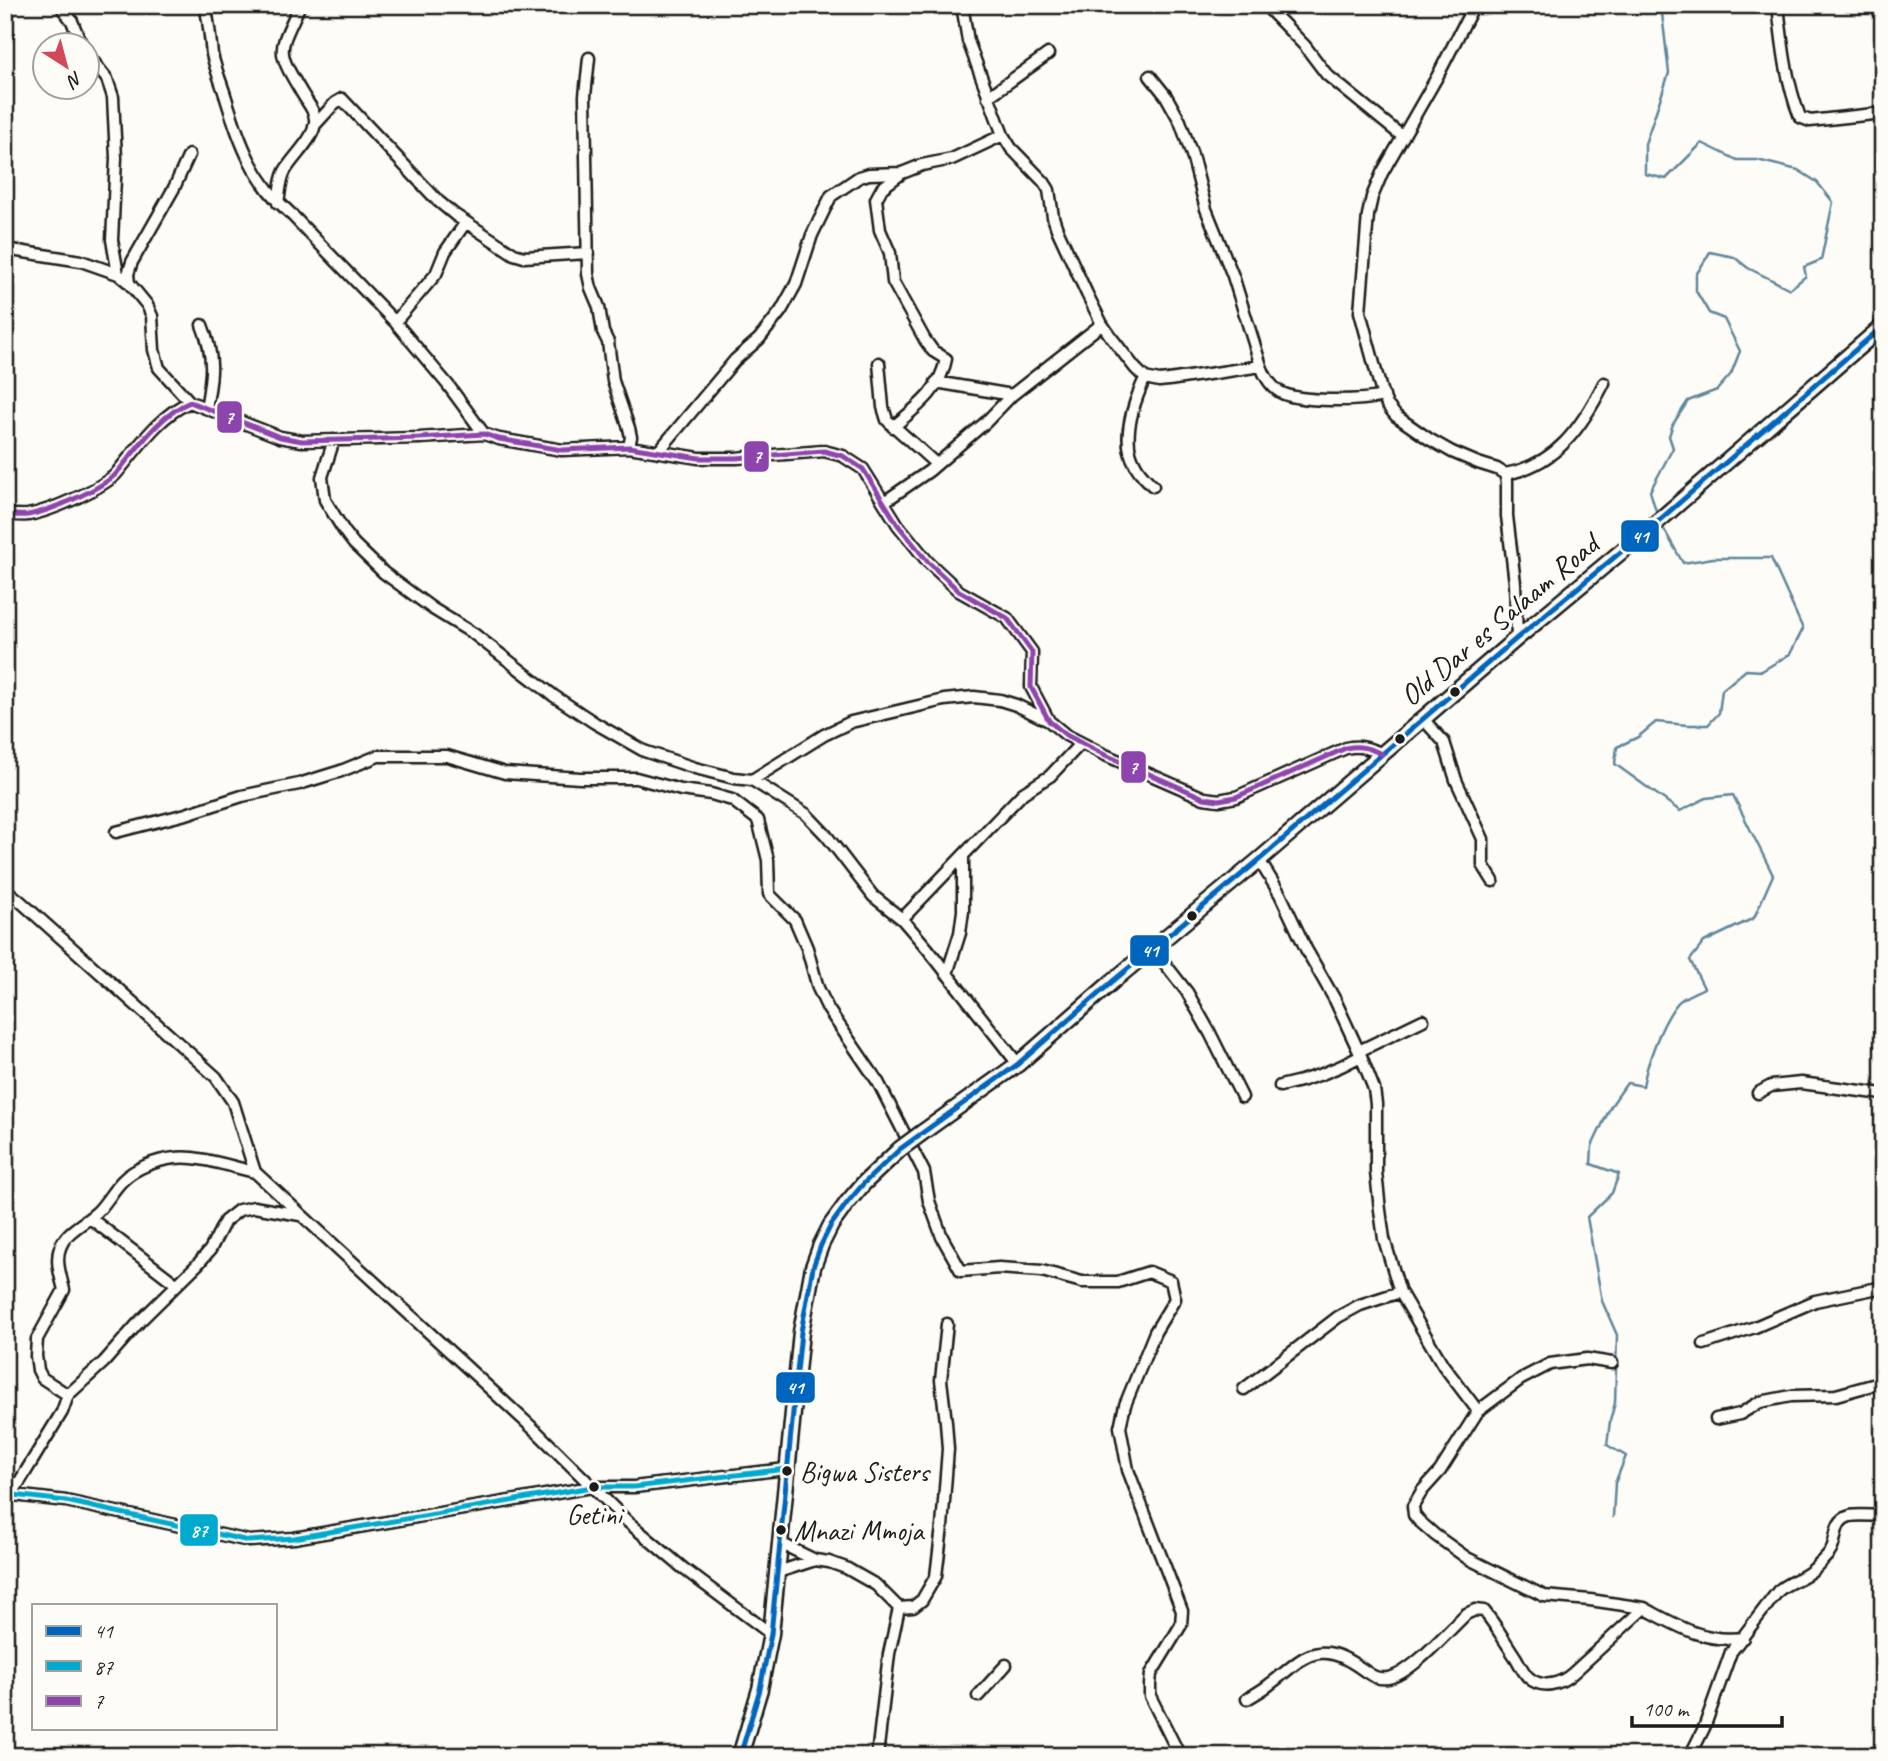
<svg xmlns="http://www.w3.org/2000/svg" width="1888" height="1761" font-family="Caveat,sans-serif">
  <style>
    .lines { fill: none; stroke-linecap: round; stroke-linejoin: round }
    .stream { stroke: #60869a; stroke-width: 2.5 }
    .street-casing { stroke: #1c1c1c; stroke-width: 15 }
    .secondary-casing { stroke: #1c1c1c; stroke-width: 19 }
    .street { stroke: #fdfcf7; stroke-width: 10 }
    .secondary { stroke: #fdfcf7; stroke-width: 14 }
    .secondary-bridge-casing { stroke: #1c1c1c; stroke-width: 19; stroke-linecap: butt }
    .secondary-bridge { stroke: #fdfcf7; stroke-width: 14 }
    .bus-1-casing { stroke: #fdfcf7; stroke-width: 10 }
    .bus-2-casing { stroke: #fdfcf7; stroke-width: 10 }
    .bus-3-casing { stroke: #fdfcf7; stroke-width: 10 }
    .bus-1 { stroke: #0065bd; stroke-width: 5 }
    .bus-2 { stroke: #00a9ce; stroke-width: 5 }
    .bus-3 { stroke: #8e44ad; stroke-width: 5 }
    .bus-dot { fill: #1c1c1c; stroke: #fdfcf7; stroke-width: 2.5 }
    .labels { text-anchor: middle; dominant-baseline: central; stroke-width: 6; stroke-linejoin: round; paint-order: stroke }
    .bus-label { font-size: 28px; fill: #1c1c1c; stroke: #fdfcf7; text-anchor: start }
    .street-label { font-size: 30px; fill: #1c1c1c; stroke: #fdfcf7 }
    .line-badge { stroke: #fdfcf7; stroke-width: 2.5 }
    .badge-label { font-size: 19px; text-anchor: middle; font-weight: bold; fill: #fff }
  </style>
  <rect width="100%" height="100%" fill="#fdfcf7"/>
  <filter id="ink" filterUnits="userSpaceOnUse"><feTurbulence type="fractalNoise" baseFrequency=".0143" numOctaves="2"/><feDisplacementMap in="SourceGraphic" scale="14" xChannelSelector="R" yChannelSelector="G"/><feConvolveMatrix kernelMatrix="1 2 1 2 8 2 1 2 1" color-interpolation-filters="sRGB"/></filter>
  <g filter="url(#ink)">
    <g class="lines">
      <path class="stream" d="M1657 514 1650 491 1673 448 1669 436 1673 424 1688 401 1717 390 1731 374 1740 351 1724 319 1709 313 1696 291V275L1710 252 1734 257 1748 268 1790 289 1806 276 1804 267 1821 260 1833 202 1817 182 1798 170 1757 160H1737L1702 143 1666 179 1645 174V144L1669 73 1661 5
        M1613 1517 1615 1483 1626 1456 1607 1445 1610 1421 1615 1403 1617 1335 1602 1301 1587 1217 1612 1193 1619 1174 1591 1164 1592 1146 1611 1106 1627 1083 1643 1086C1647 1063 1661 1024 1676 1005 1681 997 1695 993 1704 988L1690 960 1704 942 1754 918 1773 875 1733 795 1706 798 1680 811 1615 764 1617 747 1638 737 1656 722 1687 725H1708L1719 713 1722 690 1746 670 1762 671 1790 654 1803 629 1771 558H1713L1683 563 1661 524"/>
      <defs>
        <path id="street" d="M60 5 72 21 82 46
          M205 5C209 21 210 38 212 54 215 68 221 82 225 95 239 141 253 181 290 213L395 322 448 385 484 434
          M962 5 968 41 1003 135 1011 148 1044 182 1049 190 1053 217 1057 229 1087 294 1102 324 1111 337 1135 368 1145 378 1159 381 1169 380 1261 366C1265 377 1270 386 1280 392 1299 403 1362 401 1384 396
          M1265 5 1305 46 1327 75 1403 137
          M1474 5 1437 77 1382 173 1372 197 1368 215 1360 312 1381 390 1387 405 1396 416 1429 439 1452 452 1478 463 1497 469 1505 474 1507 482V516L1515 583 1517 638
          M1778 5C1782 42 1786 82 1800 117L1810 121 1883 113
          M88 55 107 79 113 97 116 158 112 240 118 274
          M589 58 585 96 588 274 591 288 599 307 603 332 608 342 613 381 629 428 631 437 629 447
          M1150 76 1166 96 1180 121 1192 155 1206 209 1233 276 1261 366
          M988 97 1048 54
          M314 126 335 103 342 99 438 201 455 215 514 254 524 257 588 253
          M278 203C280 192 280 180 285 171 293 156 317 137 315 119 315 111 307 102 303 95 275 48 278 53 300 5
          M5 249 81 261 118 274 129 283 147 305 152 316 154 350 159 368 190 402
          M129 283 128 274 132 262 174 188 189 155
          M395 322 436 274 445 252 466 222
          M202 325C215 357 212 376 206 408
          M879 363 883 407 887 420 936 464
          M1145 378C1134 402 1120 439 1135 464 1139 473 1146 479 1153 486
          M936 382 1012 395
          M893 427C918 406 940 391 946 359L933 351 925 340 893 282 890 253 880 230 876 199 882 188 902 173 922 165 952 159 1003 135
          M334 440 322 477 325 500 344 531 354 544 384 573 433 609 474 634 554 696 595 723 644 751 695 768 734 778 752 780 806 814 826 835 873 896 902 919 927 948 1018 1064
          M658 452 735 360 759 339 781 311 796 284 812 235 831 196 859 177 869 174 902 173
          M1505 474C1556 465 1582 427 1604 383
          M884 502 929 471 986 422 1012 395 1102 324
          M5 514C13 515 20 516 28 515 51 511 98 490 115 475 137 449 159 415 190 402L280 437 302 441 419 438 484 434 499 439 562 450 629 447 699 458H736L824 451 843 456 863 469 898 525 928 562 959 591 1007 618 1032 652 1031 687 1049 721 1066 735 1103 754 1204 798 1219 800 1236 797 1346 748C1360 745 1369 748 1382 754
          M1423 719 1444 742 1456 780 1483 839V865L1493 881
          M752 780 824 735 851 722 944 700 974 697 1000 700 1016 705 1049 721
          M116 832 186 814 242 796 299 784 341 771 378 756H447L505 773 580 778H636L681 790 711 794 732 800 758 820 768 860 769 894 795 920 807 948 818 988 828 1009 878 1082 924 1172 929 1201 942 1237 961 1271 999 1268 1042 1271 1082 1282H1118L1149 1272 1171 1281 1175 1299 1155 1332 1125 1405 1120 1427 1128 1470 1182 1611 1181 1625 1151 1674 1150 1685V1696L1180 1756
          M1259 860 1280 894 1306 949 1335 1000 1361 1056 1374 1089 1376 1104V1172L1380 1210 1384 1239 1400 1292 1443 1365 1478 1411
          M5 889 21 902 216 1077 233 1102 255 1172 538 1433 628 1522 684 1569 771 1634
          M902 919 1023 793 1050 776 1081 743
          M1152 947 1187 992 1210 1033 1242 1097
          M947 974 960 933 963 911V857
          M1359 1051 1423 1020
          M1280 1086C1309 1080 1336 1070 1361 1056
          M1758 1093 1771 1086 1801 1083 1883 1094
          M90 1218 176 1284
          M1704 1344 1755 1327 1815 1301 1883 1287
          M1612 1363 1587 1359 1550 1364 1521 1379 1478 1411 1440 1471 1422 1491 1413 1506 1414 1515 1418 1520 1435 1535 1467 1558 1544 1596 1590 1600 1644 1608C1678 1626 1704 1643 1743 1638
          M1244 1389 1338 1317 1360 1305 1400 1292
          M68 1395 42 1378 38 1370 36 1356 37 1339 64 1290C61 1277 55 1261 60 1248 66 1230 86 1223 98 1211 107 1202 113 1190 122 1181 135 1168 156 1160 175 1158 199 1155 231 1167 255 1172
          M1716 1419 1740 1414 1760 1402 1791 1396 1836 1395 1883 1382
          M5 1494 66 1501 249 1541 294 1538 592 1487H634L786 1469
          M12 1494 62 1412 68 1395 104 1362 140 1321 197 1265 210 1250 225 1221 239 1210 254 1207 300 1215
          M780 1543 815 1560
          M778 1572 815 1560 829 1562 846 1568 876 1585 899 1608
          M899 1608 913 1607 922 1600 936 1576 942 1527 948 1449 946 1422 941 1380 947 1324
          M978 1696 1006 1665
          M1247 1699C1255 1694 1263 1690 1270 1684 1285 1674 1300 1655 1319 1653 1338 1651 1353 1663 1368 1673 1373 1677 1381 1679 1388 1678 1410 1675 1449 1630 1466 1614L1475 1610 1484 1611C1496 1625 1505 1642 1516 1658 1519 1663 1523 1672 1528 1677 1542 1690 1561 1684 1573 1673L1644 1608
          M877 1756 889 1654 899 1608
          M1690 1756 1704 1728 1731 1652 1778 1591C1789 1581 1804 1579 1815 1568 1819 1563 1826 1558 1830 1552 1838 1541 1832 1521 1850 1516 1859 1514 1873 1516 1883 1516"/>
        <path id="secondary" d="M923 1132 1018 1064 1113 981 1259 860 1517 638 1663 517 1883 326
          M740 1756 760 1689 771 1634 801 1332 813 1267 821 1245 831 1225 847 1203 864 1183 900 1149"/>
      </defs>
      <use href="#street" class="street-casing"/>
      <use href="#secondary" class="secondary-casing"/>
      <use href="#street" class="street"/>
      <use href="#secondary" class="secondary"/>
      <defs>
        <path id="secondary-bridge" d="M900 1149 923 1132"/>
      </defs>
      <use href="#secondary-bridge" class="secondary-bridge-casing"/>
      <use href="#secondary-bridge" class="secondary-bridge"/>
      <defs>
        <path id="bus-1" d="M740 1756 760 1689 771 1634 801 1332 813 1267 821 1245 831 1225 847 1203 864 1183 900 1149 1018 1064 1113 981 1259 860 1517 638 1663 517 1883 326"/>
        <path id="bus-2" d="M5 1494 66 1501 249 1541 294 1538 592 1487H634L786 1469"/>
        <path id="bus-3" d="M5 514C13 515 20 516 28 515 51 511 98 490 115 475 137 449 159 415 190 402L280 437 302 441 419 438 484 434 499 439 562 450 629 447 699 458H736L824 451 843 456 863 469 898 525 928 562 959 591 1007 618 1032 652 1031 687 1049 721 1066 735 1103 754 1204 798 1219 800 1236 797 1346 748C1360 745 1369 748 1382 754"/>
      </defs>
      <use href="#bus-1" class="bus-1-casing"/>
      <use href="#bus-2" class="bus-2-casing"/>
      <use href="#bus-3" class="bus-3-casing"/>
      <use href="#bus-1" class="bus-1"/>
      <use href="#bus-2" class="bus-2"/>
      <use href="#bus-3" class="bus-3"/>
    </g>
  </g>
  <g class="bus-dot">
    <circle cx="1455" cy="692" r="6"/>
    <circle cx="1400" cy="739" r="6"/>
    <circle cx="1192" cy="916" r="6"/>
    <circle cx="787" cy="1471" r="6"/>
    <circle cx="594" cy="1487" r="6"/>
    <circle cx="781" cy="1530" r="6"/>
  </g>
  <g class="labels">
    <g class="bus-label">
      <text x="800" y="1471">Bigwa Sisters</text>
      <text x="594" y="1514" text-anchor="middle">Getini</text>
      <text x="794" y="1530">Mnazi Mmoja</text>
    </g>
    <g class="street-label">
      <text transform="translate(1499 620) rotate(-40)">Old Dar es Salaam Road</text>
    </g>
  </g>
  <g class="line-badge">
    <rect x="216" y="400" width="27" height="34" rx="7" fill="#8e44ad"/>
    <rect x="743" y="440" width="27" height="33" rx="7" fill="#8e44ad"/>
    <rect x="1620" y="519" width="40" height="34" rx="7" fill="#0065bd"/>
    <rect x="1120" y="750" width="27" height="34" rx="7" fill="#8e44ad"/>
    <rect x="1129" y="934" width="41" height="33" rx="7" fill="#0065bd"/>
    <rect x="775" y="1371" width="41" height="33" rx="7" fill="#0065bd"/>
    <rect x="179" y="1513" width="40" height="34" rx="7" fill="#00a9ce"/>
  </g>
  <g class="badge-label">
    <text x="229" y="424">7</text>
    <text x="757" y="463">7</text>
    <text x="1640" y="543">41</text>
    <text x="1133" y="774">7</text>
    <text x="1150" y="957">41</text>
    <text x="795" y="1394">41</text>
    <text x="199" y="1537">87</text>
  </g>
  <rect width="1888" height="1761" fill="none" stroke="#fdfcf7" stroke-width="28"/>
  <rect x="14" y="14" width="1860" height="1733" fill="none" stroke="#1c1c1c" stroke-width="2.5" filter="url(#ink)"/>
  <rect x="32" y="1604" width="245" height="126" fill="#fdfcf7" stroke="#a3a29f" stroke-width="2"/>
  <rect x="46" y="1626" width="35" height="10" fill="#0065bd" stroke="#a3a29f" stroke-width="2"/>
  <text x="94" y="1638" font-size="21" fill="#1c1c1c">41</text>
  <rect x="46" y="1661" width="35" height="10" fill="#00a9ce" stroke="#a3a29f" stroke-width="2"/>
  <text x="94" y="1674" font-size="21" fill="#1c1c1c">87</text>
  <rect x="46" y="1696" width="35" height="10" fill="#8e44ad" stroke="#a3a29f" stroke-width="2"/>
  <text x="94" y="1708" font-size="21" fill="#1c1c1c">7</text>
  <g transform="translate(66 66) rotate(144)"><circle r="33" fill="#fdfcf7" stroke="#a3a29f" stroke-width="2"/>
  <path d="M0-5L12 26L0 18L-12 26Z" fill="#d1495b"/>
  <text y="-10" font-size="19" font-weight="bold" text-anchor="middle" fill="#1c1c1c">N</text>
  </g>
  <path d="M1632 1716v10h150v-10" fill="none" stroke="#1c1c1c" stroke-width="3.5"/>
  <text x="1643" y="1716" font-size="21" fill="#1c1c1c" stroke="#fdfcf7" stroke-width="5" paint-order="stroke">100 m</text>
</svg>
